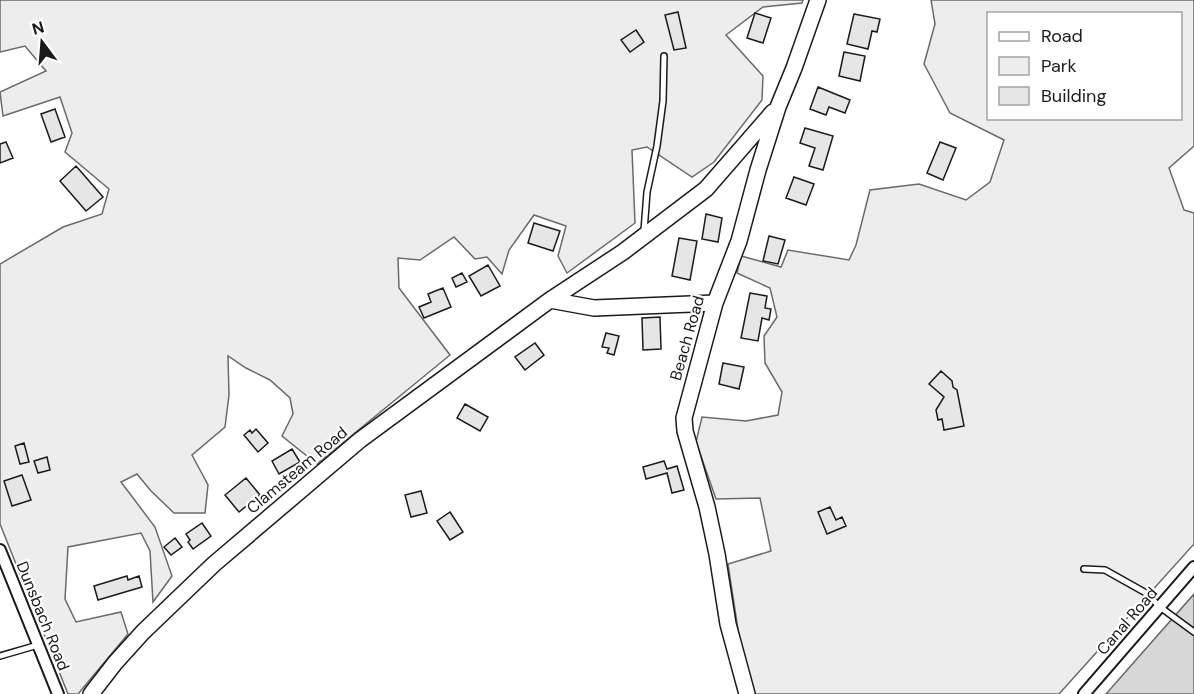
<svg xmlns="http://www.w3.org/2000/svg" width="1194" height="694" font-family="'DM Sans',sans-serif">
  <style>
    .green { fill: #ededed; stroke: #6a6a6a; stroke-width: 1.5; fill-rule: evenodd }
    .water { fill: #d7d7d7; stroke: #6a6a6a; stroke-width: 1.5 }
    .building { fill: #e6e6e6; stroke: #1a1a1a; stroke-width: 1.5 }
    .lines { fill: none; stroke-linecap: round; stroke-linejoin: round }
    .lane-casing { stroke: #1a1a1a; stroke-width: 8 }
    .street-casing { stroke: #1a1a1a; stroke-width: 14 }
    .secondary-casing { stroke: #1a1a1a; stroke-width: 18 }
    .lane { stroke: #fff; stroke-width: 5 }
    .street { stroke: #fff; stroke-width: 10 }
    .secondary { stroke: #fff; stroke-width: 15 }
    .labels { text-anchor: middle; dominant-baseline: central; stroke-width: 4.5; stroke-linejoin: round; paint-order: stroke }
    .street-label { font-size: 16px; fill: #1a1a1a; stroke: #fff }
  </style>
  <rect width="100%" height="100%" fill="#fff"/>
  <path class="green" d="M0 0H803L802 3 763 7 726 35 763 76 762 100 714 162 692 177 647 147 632 150 635 223 567 273 558 256 566 226 534 215 509 250 502 274 487 257 475 259 454 237 420 260 398 258 399 288 450 355 317 464 282 436 293 414 290 398 270 380 246 368 228 356 229 395 225 427 192 455 208 485 205 513H174L151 491 137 474 121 482 155 527 172 576 153 602 150 551 141 533 68 547 65 599 76 622 121 612 128 634 78 694H68L0 524V264L63 227 102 214 109 189 65 152 72 133 60 97 3 116 0 92 46 71 25 46 0 52Z
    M931 0H1194V146L1169 168 1184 210 1194 213V544L1059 694H755L741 649 728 564 771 551 760 498 716 499 696 442 702 417 746 421 778 415 782 392 765 363 764 336 777 317 770 288 737 273 741 256 781 267 788 250 849 260 856 245 870 190 919 184 966 200 990 182 1004 140 950 113 924 64 935 24ZM988 14H1180V118H988Z"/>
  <path class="water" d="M1194 594V694H1106Z"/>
  <path class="building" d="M678 12 686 48 674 50 665 15Z
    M755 13 771 18 763 43 747 38Z
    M854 14 880 19 877 32 872 31 868 49 847 44Z
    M636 30 644 42 630 52 621 40Z
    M844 52 865 56 860 81 839 76Z
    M818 87 850 100 845 113 829 107 826 115 810 109Z
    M55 109 65 137 51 142 41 114Z
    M805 128 833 136 823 170 809 166 815 148 800 143Z
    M6 142 13 158 0 163V144Z
    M940 142 956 148 943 180 927 173Z
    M76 166 103 197 86 211 60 181Z
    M794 177 814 184 806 205 786 198Z
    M706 214 722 218 718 242 702 239Z
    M534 223 560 231 553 251 528 243Z
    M769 236 785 240 778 264 763 261Z
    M679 238 697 241 690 280 672 276Z
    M488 265 500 286 481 296 469 276Z
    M462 273 467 282 456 287 452 278Z
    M443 288 451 307 424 318 419 307 431 302 428 294Z
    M750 293 767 296 765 308 771 309 769 320 762 318 758 341 741 338Z
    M660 317 661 349 643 350 642 318Z
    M606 333 619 336 614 355 607 353 609 348 602 347Z
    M535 343 544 355 525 370 515 357Z
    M723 363 744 367 739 389 719 384Z
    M941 371 952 381 953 387 957 390 964 426 944 430 942 419 938 420 936 410 944 397 929 384Z
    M465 404 488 417 480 431 457 418Z
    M256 429 268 443 258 452 244 435 250 430 252 433Z
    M24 443 29 462 20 464 15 446Z
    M292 449 300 462 279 474 272 461Z
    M47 457 50 470 38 473 34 461Z
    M664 461 667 469 677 466 684 490 672 493 667 473 646 479 643 467Z
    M22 475 31 500 12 506 4 481Z
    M246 478 260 495 239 512 225 495Z
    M421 491 427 513 411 517 405 495Z
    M830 507 836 520 842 517 846 526 827 534 818 512Z
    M450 512 463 532 450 540 437 521Z
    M202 523 211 536 193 549 188 542 190 540 186 534Z
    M175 538 182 547 171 555 164 547Z
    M127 576 128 580 139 576 142 587 98 600 94 586Z"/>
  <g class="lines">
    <defs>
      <path id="lane" d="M644 231 647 192 657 146 663 101 664 56
        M1084 569 1105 570 1146 593 1160 607 1194 632
        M0 656 38 645"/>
      <path id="street" d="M0 550 58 694
        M1084 694 1194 567"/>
      <path id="secondary" d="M550 300 623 252 706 189 773 112
        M91 694 115 663 143 632 214 564 360 440 550 300 594 308 715 303
        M747 694 728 624 717 554 707 507 685 431 684 418 715 303 739 241 758 170 778 107 794 68 818 0"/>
    </defs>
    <use href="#lane" class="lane-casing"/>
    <use href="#street" class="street-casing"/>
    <use href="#secondary" class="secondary-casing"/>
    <use href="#lane" class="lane"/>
    <use href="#street" class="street"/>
    <use href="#secondary" class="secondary"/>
  </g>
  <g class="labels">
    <g class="street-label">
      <text transform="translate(687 338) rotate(-74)">Beach Road</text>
      <text transform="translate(297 470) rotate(-40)">Clamsteam Road</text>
      <text transform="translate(43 616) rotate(68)">Dunsbach Road</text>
      <text transform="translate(1127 621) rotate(-49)">Canal Road</text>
    </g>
  </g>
  <rect x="987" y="12" width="195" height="108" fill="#ffffff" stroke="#a3a3a3" stroke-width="1.5"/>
  <rect x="999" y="32" width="30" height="9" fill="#ffffff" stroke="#a3a3a3" stroke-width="1.5"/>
  <text x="1041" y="42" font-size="18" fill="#1a1a1a">Road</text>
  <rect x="999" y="57" width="30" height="18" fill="#ededed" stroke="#a3a3a3" stroke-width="1.5"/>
  <text x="1041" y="72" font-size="18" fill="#1a1a1a">Park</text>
  <rect x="999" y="87" width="30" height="18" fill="#e6e6e6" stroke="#a3a3a3" stroke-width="1.5"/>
  <text x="1041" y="102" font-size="18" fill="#1a1a1a">Building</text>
  <g transform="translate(42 42) rotate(344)" stroke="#ffffff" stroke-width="4.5" paint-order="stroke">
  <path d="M0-4.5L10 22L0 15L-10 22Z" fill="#1a1a1a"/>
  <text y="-9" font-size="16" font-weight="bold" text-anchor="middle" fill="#1a1a1a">N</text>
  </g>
</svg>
